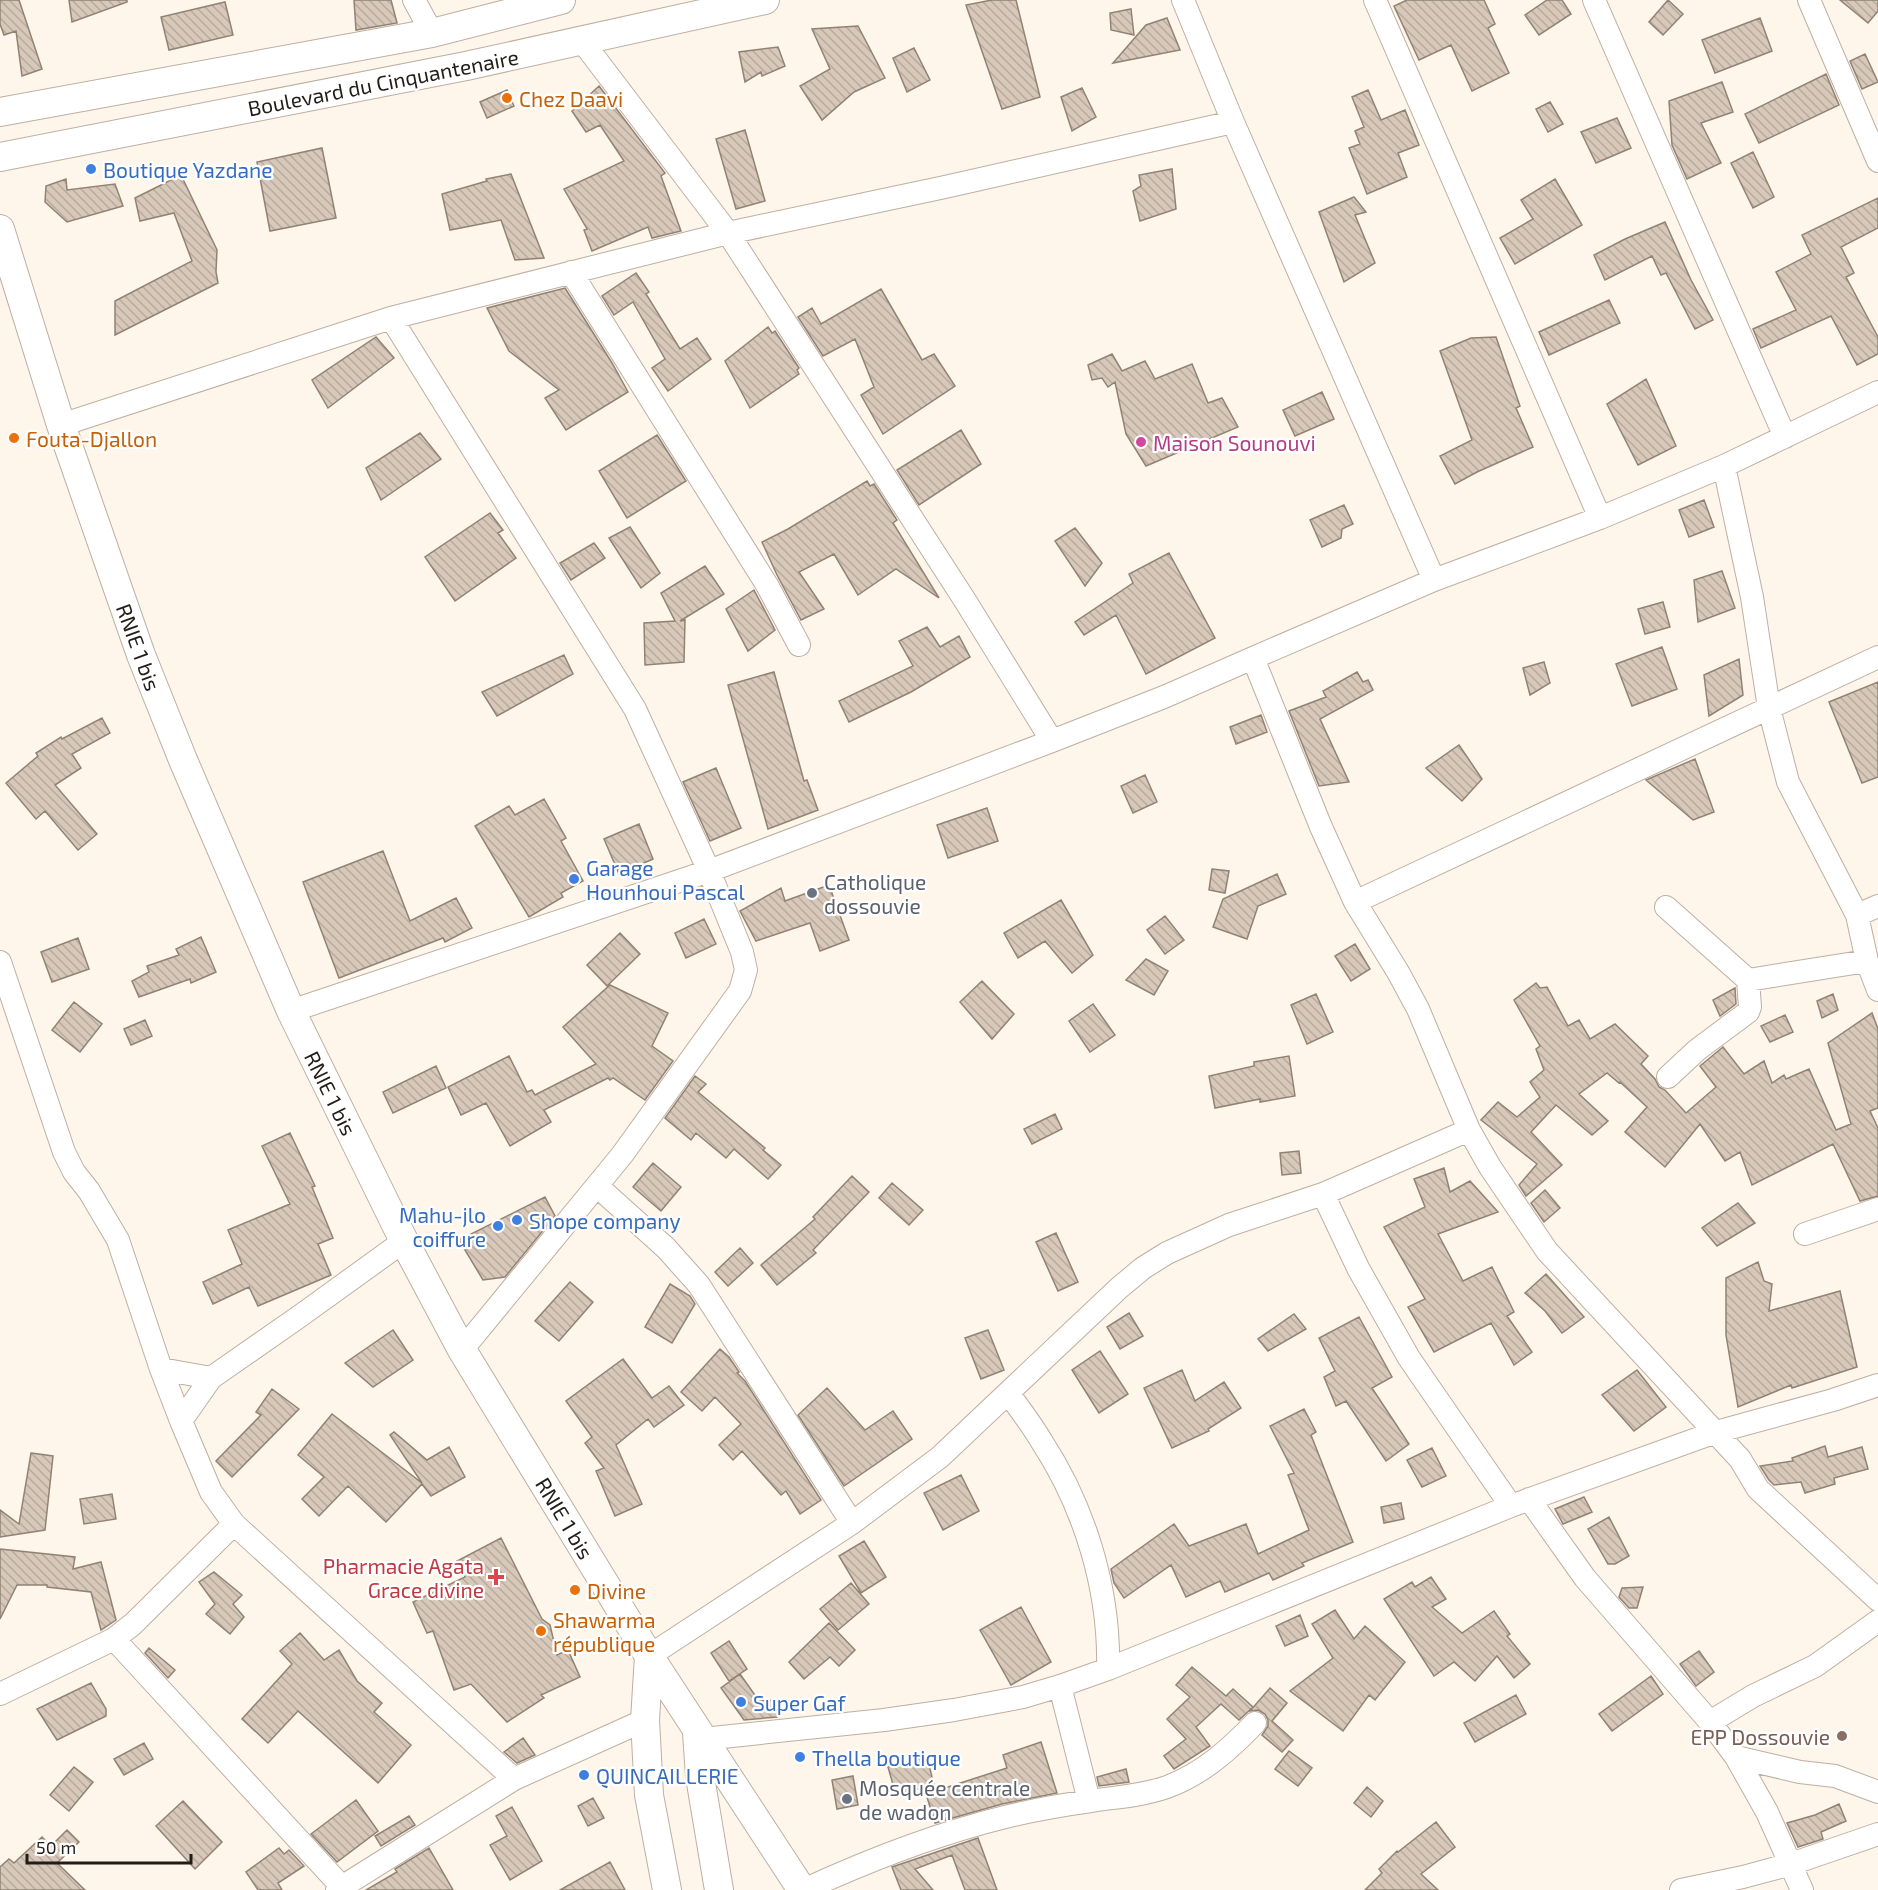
<svg xmlns="http://www.w3.org/2000/svg" width="1878" height="1890" font-family="'Exo 2',sans-serif">
  <style>
    .building { fill: url(#building-back-hatch); stroke: #918374; stroke-width: 1.5 }
    .lines { fill: none; stroke-linecap: round; stroke-linejoin: round }
    .minor-casing { stroke: #beafa0; stroke-width: 24 }
    .major-casing { stroke: #beafa0; stroke-width: 30 }
    .minor { stroke: #fff; stroke-width: 22 }
    .major { stroke: #fff; stroke-width: 28 }
    .food-dot { fill: #e8710a; stroke: #fff; stroke-width: 2 }
    .shop-dot { fill: #3f7fe0; stroke: #fff; stroke-width: 2 }
    .hotel-dot { fill: #d1479c; stroke: #fff; stroke-width: 2 }
    .worship-dot { fill: #6b7280; stroke: #fff; stroke-width: 2 }
    .health-dot { fill: #e0444e; stroke: #fff; stroke-width: 2 }
    .education-dot { fill: #8d6e63; stroke: #fff; stroke-width: 2 }
    .labels { text-anchor: middle; dominant-baseline: central; stroke-width: 4.5; stroke-linejoin: round; paint-order: stroke }
    .street-label { font-size: 21px; fill: #221d17; stroke: #fff }
    .food-label { font-size: 21px; fill: #c56008; stroke: #fff; text-anchor: start }
    .shop-label { font-size: 21px; fill: #366cbe; stroke: #fff; text-anchor: start }
    .hotel-label { font-size: 21px; fill: #b23c85; stroke: #fff; text-anchor: start }
    .worship-label { font-size: 21px; fill: #5b616d; stroke: #fff; text-anchor: start }
    .health-label { font-size: 21px; fill: #be3a42; stroke: #fff; text-anchor: end }
    .education-label { font-size: 21px; fill: #785e54; stroke: #fff; text-anchor: end }
  </style>
  <defs>
    <pattern id="building-back-hatch" width="6" height="6" patternUnits="userSpaceOnUse" patternTransform="scale(1.5)"><rect width="6" height="6" fill="#d7c8b9"/><path d="M-1 5l2 2M0 0l6 6M5-1l2 2" fill="none" stroke="#b8ab9e"/></pattern>
  </defs>
  <rect width="100%" height="100%" fill="#fef5eb"/>
  <path class="building" d="M0 0H19L42 69 22 76 16 31 4 35 0 24Z
    M69 0H127V2L72 22Z
    M354 0H391L397 23 356 30Z
    M992 0H1016L1040 97 1002 109 966 5Z
    M1407 0H1484L1495 24 1488 28 1509 73 1472 91 1451 45 1419 60 1394 6Z
    M1547 0H1562L1571 14 1539 35 1525 15Z
    M1668 0 1683 14 1663 35 1649 22Z
    M1840 0H1878V11L1868 23Z
    M225 2 233 35 169 50 161 17Z
    M1131 9 1134 35 1111 30 1110 13Z
    M1167 18 1180 50 1113 63 1146 25Z
    M1760 18 1772 51 1715 73 1702 40Z
    M858 26 885 78 854 92 822 120 800 86 830 69 812 29Z
    M778 47 785 66 762 76 761 72 745 82 739 52Z
    M914 48 930 80 907 92 893 58Z
    M1865 54 1878 82 1862 89 1850 61Z
    M1826 74 1839 105 1759 143 1745 114Z
    M1722 82 1733 112 1701 123 1721 163 1687 179 1672 145 1669 101Z
    M599 86 665 173 661 176 681 231 652 238 648 227 592 251 584 230 587 229 564 189 624 161 600 125 586 132 572 111Z
    M1082 88 1096 117 1072 131 1061 97Z
    M507 90 514 106 487 118 480 102Z
    M1368 90 1381 120 1405 110 1419 145 1398 153 1407 177 1367 194 1349 148 1360 144 1355 131 1364 127 1352 97Z
    M1550 102 1563 124 1548 132 1536 109Z
    M1617 118 1631 148 1596 163 1581 132Z
    M745 130 765 201 736 209 716 139Z
    M322 148 336 218 270 231 257 162Z
    M1753 152 1774 197 1753 208 1731 163Z
    M1172 169 1176 209 1140 221 1133 191 1141 186 1139 175Z
    M511 174 544 258 515 260 501 220 450 230 442 194 487 181 486 179Z
    M181 175 217 250 216 272 218 283 115 335V301L192 261 174 213 140 221 135 198Z
    M66 179 67 190 115 184 123 206 67 222 45 202 46 186Z
    M1555 179 1582 225 1515 264 1500 238 1533 219 1521 200Z
    M1354 197 1366 212 1355 215 1375 263 1344 282 1319 212Z
    M1878 198V228L1841 247 1854 273 1846 277 1878 337V354L1857 365 1831 316 1761 348 1753 329 1796 310 1776 272 1811 254 1802 235Z
    M1665 222 1691 280 1713 320 1695 329 1666 273 1661 275 1652 256 1605 280 1594 255 1625 239Z
    M636 273 649 292 646 294 680 349 697 338 711 359 668 391 652 368 665 359 633 302 614 315 602 296Z
    M565 288 612 363 628 392 566 430 545 398 559 390 509 351 487 308Z
    M881 289 922 360 934 354 955 386 883 434 861 395 874 387 855 339 823 356 798 317 812 308 821 324Z
    M1609 300 1620 323 1549 355 1539 332Z
    M768 327 772 333 775 331 799 368 797 370 799 374 750 408 725 361Z
    M376 337 394 358 328 408 312 380Z
    M1496 337 1520 406 1516 408 1533 447 1477 472 1455 484 1440 456 1472 440 1440 351 1471 338Z
    M1112 354 1122 371 1145 361 1155 379 1192 364 1208 403 1222 398 1238 427 1146 466 1126 434 1115 382 1108 387 1102 378 1092 380 1088 365Z
    M1646 379 1676 446 1638 465 1607 404Z
    M1322 392 1334 419 1295 436 1283 410Z
    M961 430 981 464 919 505 897 470Z
    M420 433 441 459 381 500 366 468Z
    M657 435 686 481 627 518 599 471Z
    M867 481 870 486 874 484 897 520 893 523 939 598 896 569 858 595 834 554 799 572 824 609 801 620 777 575 762 542 788 529Z
    M1704 500 1714 527 1689 537 1679 510Z
    M1344 505 1353 524 1342 529 1341 538 1322 547 1310 520Z
    M490 513 503 530 498 533 516 558 455 601 425 557Z
    M630 527 660 573 641 588 609 538Z
    M1075 528 1102 563 1085 586 1055 541Z
    M594 543 605 558 571 580 560 563Z
    M1169 553 1215 638 1146 674 1116 615 1084 635 1075 622 1133 583 1129 574Z
    M705 566 724 594 680 621 685 620 684 662 645 665 644 623 675 621 661 593Z
    M1722 571 1735 608 1698 622 1694 580Z
    M754 590 775 630 748 651 726 609Z
    M1663 602 1670 627 1645 634 1638 609Z
    M927 627 940 647 959 636 970 657 911 692 849 722 839 701 913 666 899 641Z
    M1662 647 1677 689 1632 706 1616 664Z
    M564 655 573 674 497 716 482 692Z
    M1739 659 1743 695 1709 716 1704 675Z
    M1544 662 1550 683 1530 695 1523 668Z
    M774 672 804 781 807 780 818 810 768 829 728 685Z
    M1357 672 1363 682 1368 680 1373 690 1320 719 1349 782 1319 786 1289 711 1326 697 1323 691Z
    M1878 682V777L1862 783 1829 702Z
    M1261 715 1267 732 1236 744 1230 727Z
    M102 718 110 733 72 754 81 768 55 785 97 834 78 850 45 811 36 819 6 783 38 756 36 753 61 737 62 739Z
    M1459 745 1482 779 1462 801 1426 768Z
    M1695 759 1714 812 1693 820 1646 780Z
    M716 768 741 828 710 841 683 782Z
    M1145 775 1157 802 1133 813 1121 786Z
    M544 799 566 838 561 841 583 881 561 893 563 897 529 917 475 826 509 806 515 815Z
    M987 808 998 841 948 858 937 825Z
    M639 824 653 859 619 874 604 839Z
    M383 851 410 921 456 898 472 928 445 942 443 938 339 978 303 882Z
    M1212 869 1229 871 1225 893 1209 890Z
    M1277 874 1286 894 1258 906 1247 939 1213 927 1223 899Z
    M829 885 849 940 820 951 810 923 756 941 740 911 781 888 785 901Z
    M1061 900 1093 955 1072 973 1045 941 1018 958 1004 933Z
    M1165 916 1184 940 1165 954 1147 930Z
    M704 919 716 944 686 958 675 933Z
    M620 933 640 954 607 986 587 965Z
    M201 937 216 972 191 983 190 979 139 997 132 981 149 972 147 966 179 955 176 949Z
    M78 938 89 969 52 982 41 952Z
    M1355 944 1370 969 1351 981 1335 956Z
    M1146 959 1168 971 1154 995 1126 980Z
    M982 981 1014 1014 992 1039 960 1002Z
    M1536 983 1540 988 1547 987 1568 1026 1579 1020 1590 1039 1615 1024 1648 1056 1641 1064 1655 1079 1659 1087 1665 1090 1686 1113 1716 1087 1700 1066 1723 1047 1744 1074 1764 1061 1772 1083 1784 1075 1786 1079 1809 1069 1836 1130 1851 1124 1828 1043 1872 1013 1878 1029V1108L1870 1111 1878 1128V1196L1860 1201 1833 1144 1752 1185 1740 1152 1725 1161 1700 1124 1665 1167 1625 1132 1647 1107 1620 1082 1619 1083 1607 1073 1579 1094 1608 1121 1592 1135 1556 1105 1531 1132 1562 1165 1526 1196 1519 1185 1537 1164 1481 1120 1498 1102 1517 1117 1540 1097 1530 1082 1544 1070 1536 1049 1540 1046 1514 1000Z
    M610 985 668 1013 652 1046 673 1061 645 1100 613 1078 610 1080 608 1078 544 1110 551 1122 510 1146 486 1103 461 1115 448 1087 509 1056 527 1092 532 1090 535 1095 596 1064 563 1027Z
    M1735 988 1736 1004 1720 1016 1713 1000Z
    M1316 994 1333 1032 1307 1044 1291 1005Z
    M1833 994 1838 1010 1822 1018 1817 1001Z
    M74 1002 102 1024 80 1052 52 1030Z
    M1093 1004 1115 1035 1090 1052 1069 1021Z
    M1785 1015 1793 1032 1770 1042 1761 1026Z
    M145 1020 152 1036 131 1045 124 1029Z
    M1289 1056 1295 1096 1260 1102V1099L1215 1108 1209 1076 1254 1066V1062Z
    M436 1066 446 1088 393 1113 383 1092Z
    M695 1076 706 1084 698 1092 765 1148 763 1150 781 1165 768 1179 734 1149 726 1158 696 1133 691 1140 665 1118Z
    M1055 1114 1062 1129 1032 1144 1024 1129Z
    M290 1133 315 1186 312 1187 333 1238 318 1244 331 1275 258 1306 249 1287 213 1304 203 1282 242 1264 228 1230 290 1204 262 1146Z
    M1299 1151 1301 1173 1282 1175 1280 1153Z
    M653 1163 681 1187 661 1211 633 1187Z
    M1444 1168 1450 1192 1470 1181 1498 1212 1438 1234 1463 1281 1492 1267 1514 1312 1507 1316 1532 1352 1514 1365 1491 1323 1434 1352 1408 1307 1425 1299 1384 1227 1425 1207 1414 1179Z
    M852 1176 869 1192 813 1250 816 1253 777 1285 761 1265 815 1219 813 1217Z
    M892 1183 923 1210 909 1225 879 1198Z
    M1545 1190 1560 1208 1544 1222 1531 1203Z
    M545 1197 555 1216 505 1277 483 1280 459 1240Z
    M1738 1203 1755 1223 1717 1246 1702 1228Z
    M1056 1233 1078 1282 1058 1291 1036 1242Z
    M740 1248 753 1263 728 1286 715 1272Z
    M1758 1262 1764 1281 1772 1284 1769 1311 1840 1291 1857 1367 1792 1388 1791 1385 1738 1407 1726 1335V1278Z
    M1546 1274 1584 1317 1562 1333 1545 1311 1525 1293Z
    M570 1282 593 1302 559 1341 535 1321Z
    M670 1284 690 1296 695 1304 672 1343 645 1327Z
    M1129 1313 1143 1336 1120 1349 1107 1327Z
    M1294 1314 1306 1329 1268 1351 1258 1339Z
    M1359 1317 1392 1377 1372 1388 1409 1444 1386 1461 1346 1401 1336 1406 1324 1377 1335 1371 1319 1338Z
    M393 1330 413 1360 373 1387 345 1363Z
    M988 1330 1004 1370 981 1379 965 1338Z
    M720 1349 729 1357 739 1372 737 1373 745 1381 821 1500 800 1514 786 1491 781 1495 742 1451 733 1460 719 1445 741 1424 715 1397 702 1411 681 1392Z
    M1100 1351 1128 1394 1099 1413 1072 1370Z
    M623 1359 652 1398 669 1386 684 1405 654 1427 648 1419 616 1445 642 1504 615 1516 596 1471 604 1468 585 1443 592 1437 566 1401Z
    M1182 1370 1195 1401 1224 1382 1241 1408 1208 1429 1209 1431 1172 1448 1144 1388Z
    M1637 1370 1666 1407 1634 1431 1602 1395Z
    M827 1388 865 1430 893 1411 912 1439 844 1486 798 1415Z
    M272 1389 299 1409 232 1477 216 1461 261 1415 256 1412Z
    M1304 1409 1316 1432 1311 1435 1353 1542 1302 1563 1304 1566 1273 1580 1269 1573 1225 1592 1220 1581 1186 1597 1171 1565 1124 1598 1114 1583 1111 1569 1174 1524 1189 1546 1246 1524 1258 1554 1309 1530 1288 1475 1294 1473 1270 1426Z
    M332 1414 422 1483 390 1435 394 1432 427 1460 449 1447 465 1477 431 1496 422 1484 386 1522 348 1486 319 1516 302 1499 324 1477 298 1455Z
    M1825 1446 1828 1457 1862 1447 1868 1469 1834 1478 1835 1484 1805 1493 1801 1482 1774 1485 1769 1480 1760 1466 1793 1461 1792 1458Z
    M1432 1448 1446 1476 1422 1487 1407 1460Z
    M31 1453 53 1456 45 1530 0 1537V1510L19 1524Z
    M961 1475 979 1511 943 1530 924 1493Z
    M112 1494 116 1519 84 1524 80 1499Z
    M1584 1497 1592 1512 1563 1524 1555 1509Z
    M1401 1503 1404 1519 1384 1523 1381 1507Z
    M1609 1517 1629 1556 1615 1564H1608L1588 1529Z
    M501 1538 542 1619 550 1625 557 1655 568 1650 580 1677 541 1695 544 1698 507 1722 471 1684 454 1690 433 1631 427 1633 413 1602 465 1577 457 1561Z
    M864 1541 886 1577 861 1593 839 1556Z
    M0 1549 75 1557 73 1569 101 1562 116 1620 101 1630 91 1592 47 1587V1585H17L0 1619Z
    M214 1572 242 1595 233 1604 244 1617 230 1634 206 1614 215 1604 199 1582Z
    M1431 1577 1446 1599 1432 1607 1462 1633 1494 1611 1510 1634 1507 1636 1530 1664 1514 1678 1497 1656 1475 1681 1454 1662 1434 1676 1384 1599 1412 1582 1415 1587Z
    M851 1583 869 1604 838 1630 820 1609Z
    M1643 1587 1637 1608H1629L1619 1597 1622 1588Z
    M1021 1607 1051 1662 1011 1685 980 1630Z
    M1335 1610 1354 1639 1365 1626 1405 1662 1375 1700 1369 1695 1343 1731 1290 1691 1333 1658 1312 1624Z
    M1300 1615 1308 1636 1285 1646 1276 1626Z
    M829 1623 855 1650 839 1666 830 1657 804 1679 789 1662Z
    M300 1633 324 1660 339 1650 357 1681 382 1703 374 1712 411 1745 378 1783 298 1711 268 1743 242 1719 292 1664 280 1651Z
    M729 1641 747 1669 729 1681 711 1653Z
    M149 1648 175 1670 168 1678 145 1653Z
    M1699 1651 1714 1672 1696 1686 1680 1664Z
    M1192 1667 1226 1696 1233 1689 1253 1707 1239 1720 1221 1704 1196 1727 1210 1746 1174 1769 1164 1756 1186 1739 1167 1719 1190 1697 1176 1685Z
    M740 1674 759 1701 776 1700 777 1717 744 1720 721 1688Z
    M1651 1676 1663 1694 1612 1731 1599 1714Z
    M91 1683 106 1709V1716L57 1740 37 1709Z
    M1270 1688 1287 1703 1272 1721 1293 1740 1282 1752 1262 1735 1268 1726V1720L1265 1714 1258 1710 1250 1711Z
    M1516 1695 1526 1714 1475 1742 1464 1723Z
    M523 1738 535 1755 517 1763 504 1752Z
    M1041 1742 1057 1793 1002 1804 935 1823 926 1794 1007 1768 1003 1755Z
    M144 1743 153 1759 124 1775 114 1759Z
    M1289 1751 1312 1768 1298 1786 1275 1769Z
    M927 1757 934 1785 896 1795 888 1767Z
    M74 1767 93 1782 69 1811 50 1795Z
    M1126 1769 1129 1782 1099 1786 1097 1777Z
    M853 1776 858 1805 837 1809 832 1780Z
    M1367 1787 1383 1801 1371 1817 1354 1803Z
    M593 1798 604 1818 588 1826 578 1806Z
    M356 1800 378 1831 337 1862 311 1834Z
    M183 1801 222 1842 195 1869 156 1826Z
    M1839 1804 1846 1821 1821 1832 1823 1839 1798 1847 1787 1823 1815 1815Z
    M512 1807 542 1861 510 1880 490 1845 507 1836 496 1816Z
    M409 1816 415 1825 381 1846 375 1836Z
    M1436 1822 1455 1847 1421 1874 1438 1890H1365L1382 1873 1379 1869 1397 1851 1398 1852Z
    M67 1830 79 1842 57 1863 85 1890H0V1867L9 1859 14 1863 42 1837 51 1846Z
    M978 1838 997 1890H965L952 1855 915 1869 933 1890H901L892 1867Z
    M279 1848 284 1854 289 1850 304 1866 278 1883 282 1890H258L246 1872Z
    M429 1848 453 1890H366L397 1872 395 1869Z
    M610 1862 625 1890H560Z"/>
  <g class="lines">
    <defs>
      <path id="minor" d="M414 0 432 33
        M1183 0 1233 122 1434 580
        M1375 0 1600 518
        M1594 0 1785 437
        M1809 0 1878 161
        M582 41 728 233 966 602 1052 741
        M571 272 767 585 799 645
        M391 318 635 709 709 871 742 952 746 970 740 991 622 1155 462 1350
        M61 425 391 318 728 233 945 187 1233 122
        M1724 466 1752 597 1769 708 1788 782 1857 915 1867 961 1878 990
        M1253 658 1321 827 1355 902 1398 972 1418 1009 1469 1130 1490 1167 1547 1251 1740 1459 1758 1489 1878 1600
        M1355 902 1878 657
        M1666 907 1748 980 1867 961
        M1857 915 1878 906
        M0 962 64 1152 74 1172 89 1191 118 1240 161 1369 181 1421 211 1492 234 1524 514 1779
        M291 1011 709 871 1052 741 1164 697 1253 658 1434 580 1600 518 1724 466 1878 392
        M1668 1077 1697 1050 1748 1012 1750 1007 1748 980
        M597 1186 666 1248 699 1285 852 1523
        M1323 1194 1358 1268 1409 1358 1511 1506
        M1805 1234 1878 1209
        M161 1369 211 1378
        M1008 1393C1020 1409 1032 1425 1042 1442 1085 1508 1110 1590 1108 1669
        M181 1421 211 1378 300 1316 404 1241
        M1529 1499 1585 1578 1710 1722 1736 1757 1767 1812 1802 1890
        M114 1639 342 1887
        M649 1656 852 1523 940 1457 1119 1288 1143 1268 1167 1253 1229 1225 1323 1194 1469 1130
        M1060 1686 1089 1801
        M0 1694 114 1639 133 1624 234 1524
        M1710 1722 1753 1696 1815 1666 1878 1621
        M703 1739 884 1720 954 1710 1023 1697 1060 1686 1108 1669 1511 1506 1716 1432 1833 1400 1878 1385
        M1736 1757 1800 1772 1835 1776 1878 1792
        M337 1890 514 1779 645 1720
        M804 1890C869 1860 936 1834 1005 1817 1033 1810 1062 1805 1091 1801 1116 1797 1142 1796 1167 1787 1202 1774 1229 1750 1255 1723
        M1681 1890 1743 1877 1791 1864 1878 1834"/>
      <path id="major" d="M0 112 432 33 561 0
        M0 157 466 66 765 0
        M0 229 61 425 141 655 183 760 291 1011 404 1241 462 1350 649 1656 802 1890
        M649 1656 645 1720 649 1795 667 1890
        M697 1732 700 1777 719 1890"/>
    </defs>
    <use href="#minor" class="minor-casing"/>
    <use href="#major" class="major-casing"/>
    <use href="#minor" class="minor"/>
    <use href="#major" class="major"/>
  </g>
  <g class="food-dot">
    <circle cx="507" cy="98" r="6"/>
    <circle cx="14" cy="438" r="6"/>
    <circle cx="575" cy="1590" r="6"/>
    <circle cx="541" cy="1631" r="6"/>
  </g>
  <g class="shop-dot">
    <circle cx="91" cy="169" r="6"/>
    <circle cx="574" cy="879" r="6"/>
    <circle cx="517" cy="1220" r="6"/>
    <circle cx="498" cy="1226" r="6"/>
    <circle cx="741" cy="1702" r="6"/>
    <circle cx="800" cy="1757" r="6"/>
    <circle cx="584" cy="1775" r="6"/>
  </g>
  <circle class="hotel-dot" cx="1141" cy="442" r="6"/>
  <g class="worship-dot">
    <circle cx="812" cy="893" r="6"/>
    <circle cx="847" cy="1799" r="6"/>
  </g>
  <path class="health-dot" d="M493 1568h6v6h6v6h-6v6h-6v-6h-6v-6h6z"/>
  <circle class="education-dot" cx="1842" cy="1736" r="6"/>
  <g class="labels">
    <g class="street-label">
      <text transform="translate(383 82) rotate(-11)">Boulevard du Cinquantenaire</text>
      <text transform="translate(139 647) rotate(70)">RNIE 1 bis</text>
      <text transform="translate(331 1093) rotate(64)">RNIE 1 bis</text>
      <text transform="translate(565 1518) rotate(59)">RNIE 1 bis</text>
    </g>
    <g class="food-label">
      <text x="519" y="98">Chez Daavi</text>
      <text x="26" y="438">Fouta-Djallon</text>
      <text x="587" y="1590">Divine</text>
      <text x="553" y="1619">Shawarma<tspan x="553" dy="24">république</tspan></text>
    </g>
    <g class="shop-label">
      <text x="103" y="169">Boutique Yazdane</text>
      <text x="586" y="867">Garage<tspan x="586" dy="24">Hounhoui Pascal</tspan></text>
      <text x="486" y="1214" text-anchor="end">Mahu-jlo<tspan x="486" dy="24">coiffure</tspan></text>
      <text x="529" y="1220">Shope company</text>
      <text x="753" y="1702">Super Gaf</text>
      <text x="812" y="1757">Thella boutique</text>
      <text x="596" y="1775">QUINCAILLERIE</text>
    </g>
    <g class="hotel-label">
      <text x="1153" y="442">Maison Sounouvi</text>
    </g>
    <g class="worship-label">
      <text x="824" y="881">Catholique<tspan x="824" dy="24">dossouvie</tspan></text>
      <text x="859" y="1787">Mosquée centrale<tspan x="859" dy="24">de wadon</tspan></text>
    </g>
    <g class="health-label">
      <text x="484" y="1565">Pharmacie Agata<tspan x="484" dy="24">Grace divine</tspan></text>
    </g>
    <g class="education-label">
      <text x="1830" y="1736">EPP Dossouvie</text>
    </g>
  </g>
  <path d="M27 1854v9h164v-9" fill="none" stroke="#221d17" stroke-width="3"/>
  <text x="36" y="1854" font-size="18" fill="#221d17" stroke="#ffffff" stroke-width="4.5" paint-order="stroke">50 m</text>
</svg>
